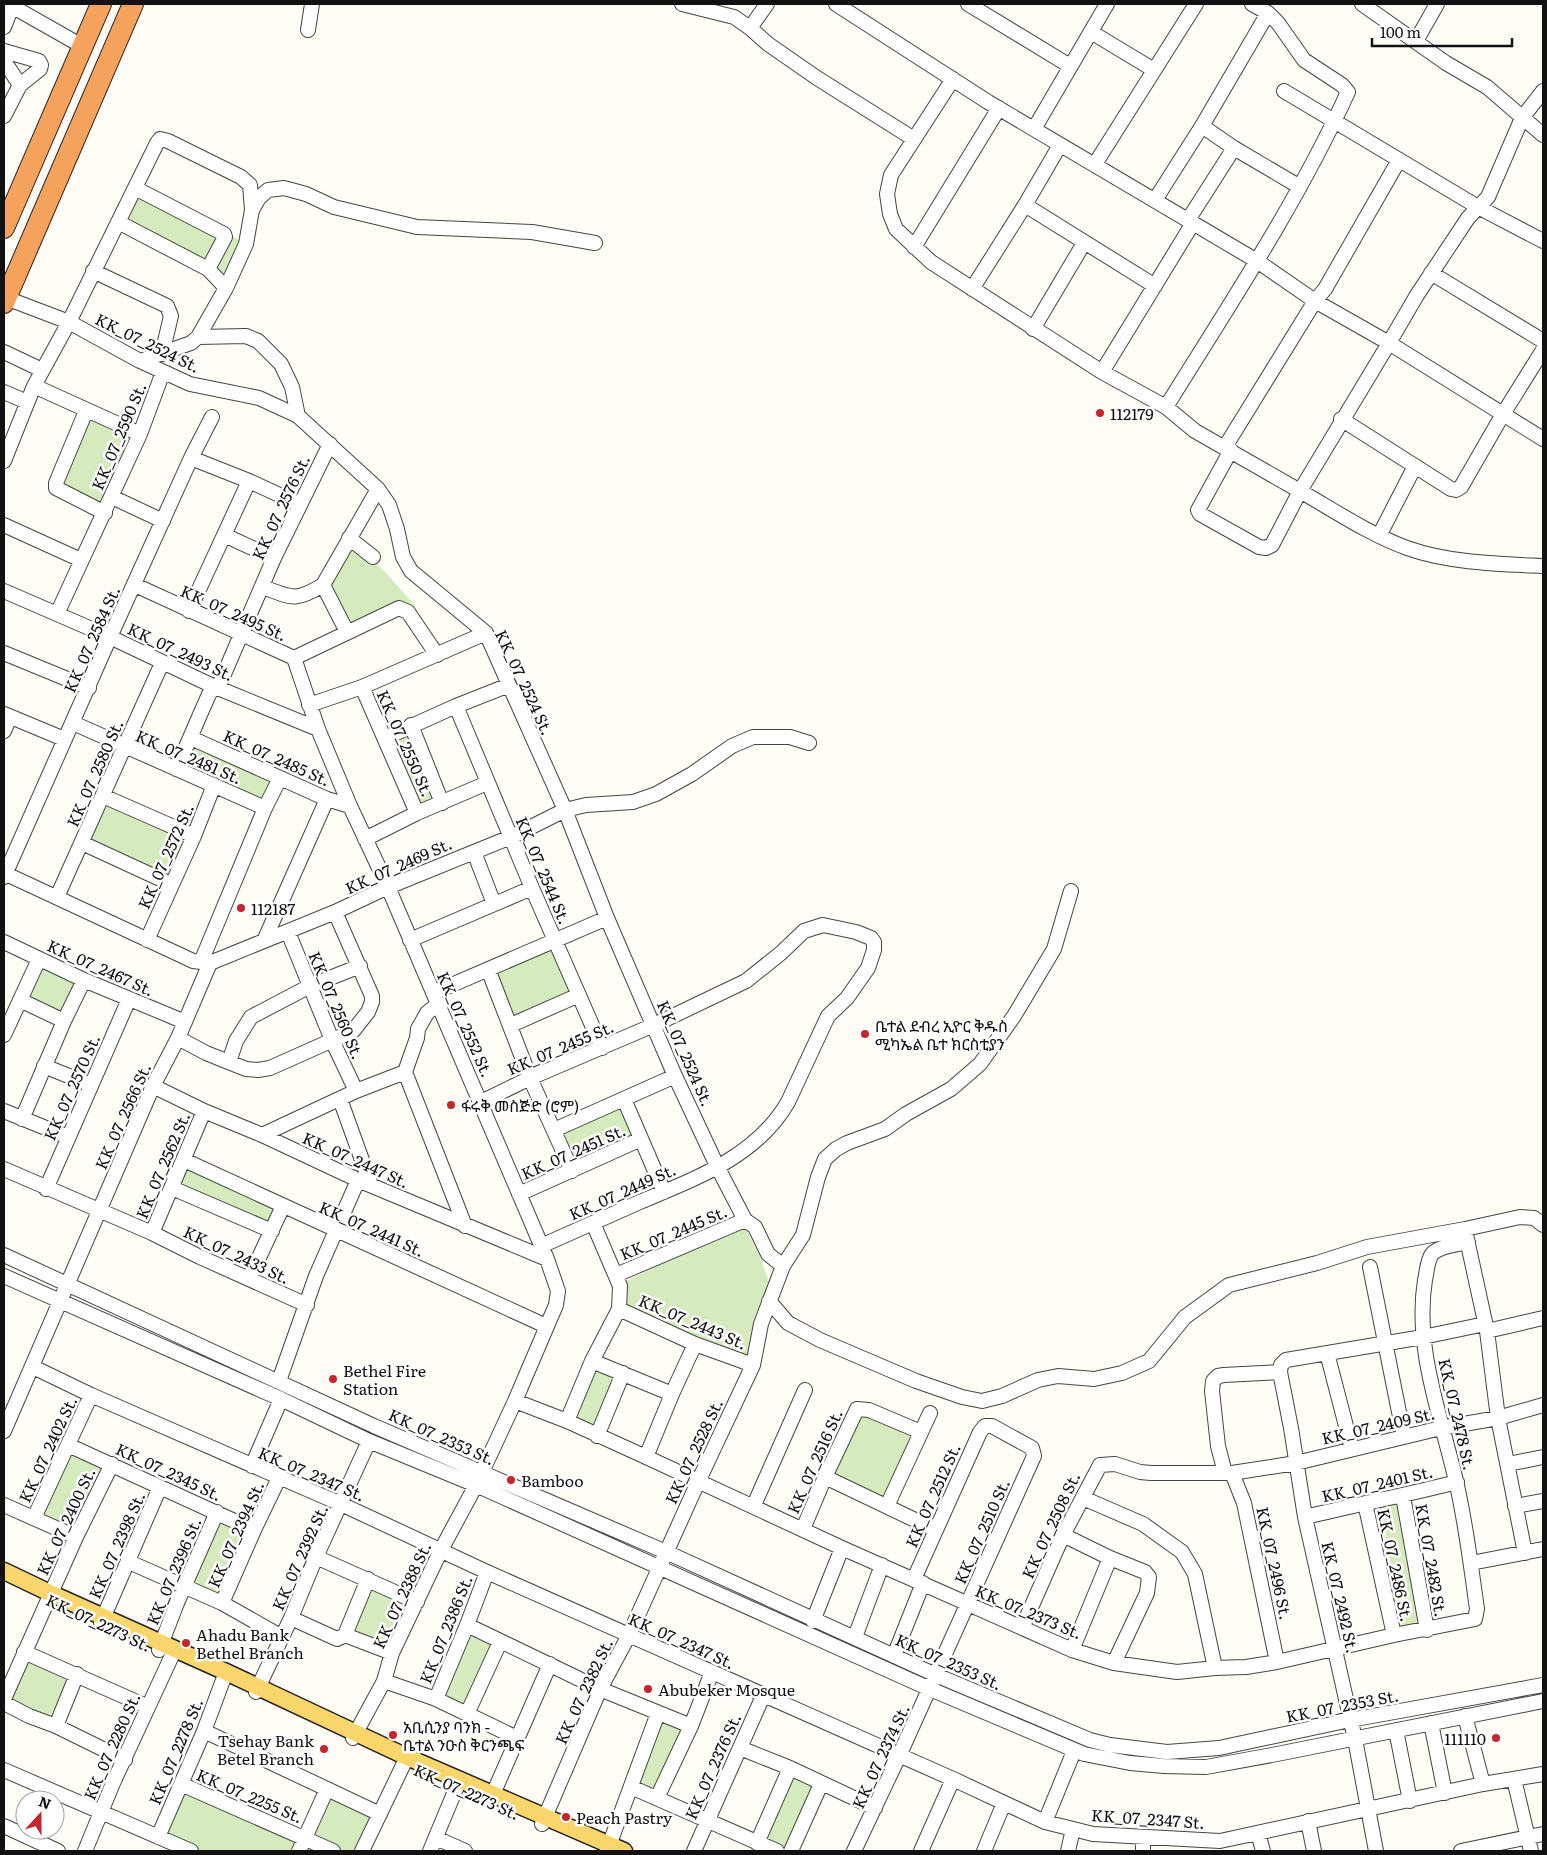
<svg xmlns="http://www.w3.org/2000/svg" width="1547" height="1855" font-family="Literata,'Noto Sans Ethiopic',serif">
  <style>
    .green { fill: #d5ebbd }
    .lines { fill: none; stroke-linecap: round; stroke-linejoin: round }
    .minor-casing { stroke: #444; stroke-width: 16 }
    .major-casing { stroke: #222; stroke-width: 19 }
    .highway-casing { stroke: #222; stroke-width: 22 }
    .minor { stroke: #fff; stroke-width: 14 }
    .major { stroke: #f9d66b; stroke-width: 16 }
    .highway { stroke: #f5a25d; stroke-width: 20 }
    .poi-dot { fill: #c4262e; stroke: #fff; stroke-width: 2 }
    .labels { text-anchor: middle; dominant-baseline: central; stroke-width: 5; stroke-linejoin: round; paint-order: stroke }
    .street-label { font-size: 16px; fill: #111; stroke: #fff }
    .poi-label { font-size: 16px; fill: #111; stroke: #fff; text-anchor: start }
  </style>
  <rect width="100%" height="100%" fill="#fffdf5"/>
  <path class="green" d="M136 187 249 245 230 281 118 222Z
    M86 411 140 434 105 513 59 491Z
    M349 538 389 576 416 607 347 632 323 585Z
    M411 725 442 803 417 813 385 738Z
    M191 738 280 778 265 808 176 769Z
    M103 796 193 836 171 884 82 843Z
    M555 941 579 995 511 1025 488 969Z
    M39 959 84 980 64 1021 20 1000Z
    M624 1099 641 1139 572 1171 554 1130Z
    M184 1160 283 1206 272 1231 172 1188Z
    M744 1225 759 1254 772 1290 754 1371 622 1315 624 1282Z
    M592 1361 623 1373 597 1436 567 1421Z
    M857 1409 921 1432 887 1506 825 1477Z
    M68 1445 112 1464 76 1537 34 1518Z
    M1403 1496 1427 1630 1394 1635 1365 1503Z
    M217 1512 254 1530 222 1603 184 1587Z
    M368 1579 417 1602 392 1653 345 1635Z
    M467 1625 500 1642 467 1714 436 1699Z
    M24 1652 77 1674 56 1726 4 1699Z
    M658 1713 691 1726 657 1798 631 1787Z
    M790 1768 821 1784 791 1851H777L757 1843Z
    M181 1784 304 1838 327 1789 380 1814 362 1851H333L305 1838 299 1851H191L158 1837Z"/>
  <g class="lines">
    <defs>
      <path id="minor" d="M8 4 82 46
        M682 4 734 17 750 28 767 4
        M836 4 988 102 1257 261 1315 301 1389 343 1300 491 1195 431 1166 407 1102 372 1193 223
        M968 4 1070 66
        M1362 4 1446 63 1487 87 1543 135
        M4 27 13 4
        M750 28 768 44 817 78 914 139
        M308 30 312 4
        M1091 32 1154 70
        M1416 41 1437 4
        M4 51 39 61 41 65 40 69 20 85 4 116
        M4 61 20 85
        M953 79 891 175 887 194 890 214 896 229 931 262 1102 372
        M1284 91 1478 207 1543 241
        M1543 91 1522 118 1488 197 1468 218 1417 295 1389 343 1543 439
        M1202 126 1234 148 1300 187
        M1034 129 1107 4
        M1095 164 1196 4
        M135 188 224 234 225 237 208 269
        M1155 200 1202 126 1268 13
        M1025 205 1155 286
        M1188 220 1234 148
        M118 222 208 269 226 288
        M914 247 999 108
        M93 271 167 306 171 316 162 354
        M1431 273 1543 341
        M972 289 1025 205 1060 145
        M6 298 69 322 140 361 190 384 259 398 298 416 378 489 389 505 397 529 403 557 411 571 486 633 565 810 607 918 675 1076 718 1168 745 1220 755 1227 768 1254 783 1266
        M1033 329 1084 243
        M198 337 246 336 258 341 281 364 292 387 298 416
        M4 352 42 370
        M140 361 191 343 198 337 226 288 246 244 252 210 259 198 268 190 284 188 306 194 334 207 417 227 532 232 595 243
        M34 386 140 434
        M4 392 27 402
        M1166 407C1230 304 1297 203 1348 92L1342 85 1304 60 1278 23 1268 13 1252 4
        M86 411 56 483V488L105 513
        M1341 419 1451 489 1456 490 1461 487 1503 414 1543 350
        M1225 447 1315 301 1325 289 1399 160
        M1231 450 1198 510 1200 514 1259 547 1266 548 1272 545 1300 491C1335 511 1369 534 1407 548 1449 563 1499 564 1543 566
        M191 458 249 481 299 504
        M4 461 34 386 69 322 157 143 160 139 168 141 241 177 250 185 252 210
        M112 497 163 521
        M4 525 81 560
        M224 535 274 558
        M1379 536 1415 466
        M349 538 373 557
        M135 585 294 658
        M263 587C292 598 295 602 323 585
        M4 591 110 637 213 686 318 729
        M189 611 249 481
        M57 614 140 434 163 372
        M347 632 323 585 378 489
        M4 653 89 688
        M294 658 318 729 350 806 388 887 547 1259 558 1291 556 1305 515 1401 476 1485 441 1550 392 1653 384 1681 353 1738
        M294 658 399 608 408 612 437 655
        M362 687 417 813
        M218 688 274 558 330 444
        M309 705 362 687 486 633
        M456 706 532 888 602 1048
        M4 714 64 739
        M73 723 265 808
        M411 725 442 803
        M4 731 10 717
        M191 738 327 799 350 806
        M385 738 456 706 509 685
        M176 769C189 742 200 713 213 686
        M103 796 194 836
        M365 839 417 813 487 783
        M82 843 171 884
        M474 852 494 904
        M4 873 176 953 193 961 210 963 335 912 388 887 511 837 565 810 586 805 633 802 656 794 692 774 732 746 753 737H790L809 743
        M4 877 110 637 191 458 212 417
        M57 897 162 663
        M288 932 332 1040 356 1091
        M147 940 194 836 214 785
        M410 940 532 888
        M264 941 327 799
        M4 942 84 980 185 1022
        M201 962 265 808 280 778
        M488 969 530 1078 572 1171
        M433 993 607 918
        M20 1000 64 1021
        M511 1025 579 995
        M4 1035 39 959
        M178 1038 206 1053 246 1069 258 1070 270 1068 353 1031 368 1012 372 1002V996L335 912
        M229 1062 236 1041 251 1017 310 986 360 966
        M44 1066 91 1085
        M405 1072 465 1226
        M405 1072 417 1038 418 1029 427 1013 438 1004
        M153 1086 204 1111 262 1135 358 1180 547 1259
        M340 1099 371 1185
        M624 1099 664 1192
        M481 1102 530 1078 654 1025 746 981 781 953 804 931 823 925 856 932 871 938 874 942V950L868 968 847 998 828 1016 788 1102C757 1156 697 1178 642 1201 608 1216 574 1231 541 1246
        M4 1111 68 1137
        M22 1119 64 1021 84 980
        M554 1130 675 1076
        M262 1135 356 1091 405 1072
        M184 1160 546 1326
        M4 1169 152 1233 200 1257 307 1305
        M172 1188 272 1231
        M46 1189 129 999
        M519 1194 641 1139
        M152 1233 204 1111
        M1466 1235 1487 1331 1498 1418 1525 1553
        M4 1255 374 1426 666 1552 936 1675 1090 1740 1110 1745 1167 1752 1219 1748 1350 1720 1543 1685
        M1370 1267 1404 1437
        M616 1275 745 1220
        M4 1276 281 1399 369 1441 476 1485 930 1689 1084 1754 1130 1763 1164 1766 1206 1767 1272 1755 1543 1701
        M249 1279 283 1206
        M769 1301 788 1323 820 1340 916 1381 962 1397 982 1401 1002 1396 1038 1380 1058 1376 1094 1379 1122 1373 1149 1361 1185 1317 1229 1285 1317 1263 1367 1247 1465 1229 1520 1217 1534 1218 1543 1225
        M619 1309 695 1344 753 1365
        M1487 1331 1543 1318
        M1327 1353 1352 1449
        M592 1361 672 1394
        M33 1367 91 1395 341 1504 487 1572 953 1779 1045 1822 1093 1834 1220 1841 1483 1784 1543 1774
        M279 1381 316 1276 358 1180
        M515 1401 567 1421 646 1457 842 1548 1072 1650 1114 1663 1177 1672 1215 1668 1246 1667 1277 1662 1394 1635 1475 1619 1477 1609C1471 1567 1466 1523 1456 1481 1441 1416 1414 1348 1425 1280 1427 1272 1427 1261 1432 1254 1439 1246 1458 1244 1468 1242
        M567 1421 592 1361 619 1309 620 1286 593 1223
        M4 1431 153 1086 178 1038 210 963
        M597 1436 623 1373
        M68 1445 254 1530
        M646 1457 672 1394 695 1344
        M1508 1464 1543 1457
        M252 1466 281 1399
        M1225 1473 1218 1446 1212 1391 1213 1381 1218 1376 1224 1375 1280 1372
        M1232 1473 1244 1503 1277 1662
        M825 1477 936 1530
        M1403 1496 1427 1630
        M1083 1498 1143 1524 1182 1552 1195 1574 1215 1668
        M1365 1503 1394 1635
        M4 1505 76 1537
        M754 1505 805 1390
        M887 1506 930 1413
        M1515 1506 1543 1501
        M1305 1517C1355 1505 1406 1495 1457 1482
        M34 1518 91 1395
        M803 1529 825 1477 857 1409 869 1410 921 1432
        M1063 1535 1110 1558 1145 1572 1149 1577 1147 1593 1114 1663
        M316 1557 417 1602
        M129 1562 222 1603 282 1637
        M1471 1563 1543 1549
        M222 1603 254 1530 279 1478
        M291 1618 337 1639 345 1635
        M813 1621 842 1548
        M101 1623 160 1487
        M467 1625 600 1689 691 1726
        M1022 1628 1063 1535 1100 1465 1115 1464 1140 1472 1151 1473H1232L1296 1463 1441 1428 1498 1418 1543 1405
        M345 1635 368 1579
        M345 1635 392 1653
        M855 1637 882 1565
        M159 1650 177 1603 217 1512
        M1072 1650 1110 1558
        M24 1652 148 1707
        M894 1656 923 1583
        M384 1681 436 1699 517 1738
        M256 1692 291 1618 316 1557 369 1441
        M4 1699 76 1537 112 1464
        M436 1699 467 1625 487 1572
        M4 1703 29 1716 56 1726 125 1760
        M467 1714 500 1642
        M1465 1716 1483 1784
        M1431 1723 1445 1793
        M56 1726 77 1674
        M1396 1730 1410 1801
        M204 1731 380 1814
        M740 1748 790 1768 875 1808
        M4 1770 191 1851
        M1514 1779 1531 1851
        M181 1784 333 1851
        M631 1787 777 1851
        M657 1798 691 1726 712 1672
        M490 1801 550 1664
        M1308 1821 1314 1851
        M1045 1822 1074 1751
        M542 1824 600 1689 629 1635 698 1482 753 1365 761 1324 783 1266 803 1235 818 1177 825 1159 836 1149 847 1143 885 1129 906 1114 951 1089 980 1064 1014 1016 1054 949 1071 891
        M4 1826 58 1851
        M1258 1833 1263 1851
        M158 1837 204 1731 226 1672
        M436 1838 465 1851
        M757 1843 790 1768
        M85 1851 113 1783 175 1649
        M299 1851 327 1789
        M362 1851 407 1757
        M430 1851 460 1779
        M607 1851 658 1713
        M694 1851 763 1696
        M791 1851 821 1784
        M854 1851 899 1756 1034 1456 1032 1448 992 1426H985L980 1432 914 1579
        M921 1851 953 1779
        M984 1851 1004 1803
        M1068 1851 1073 1829
        M1143 1851V1837
        M1376 1851 1355 1739 1305 1517 1291 1428 1280 1372 1281 1365 1286 1360 1423 1337 1485 1324
        M1461 1851 1543 1834"/>
      <path id="major" d="M4 1571 50 1593 226 1672 407 1757 624 1851"/>
      <path id="highway" d="M4 228 101 4
        M4 303 133 4"/>
    </defs>
    <use href="#minor" class="minor-casing"/>
    <use href="#major" class="major-casing"/>
    <use href="#highway" class="highway-casing"/>
    <use href="#minor" class="minor"/>
    <use href="#major" class="major"/>
    <use href="#highway" class="highway"/>
  </g>
  <g class="poi-dot">
    <circle cx="1100" cy="413" r="5"/>
    <circle cx="241" cy="908" r="5"/>
    <circle cx="865" cy="1034" r="5"/>
    <circle cx="451" cy="1105" r="5"/>
    <circle cx="333" cy="1379" r="5"/>
    <circle cx="511" cy="1480" r="5"/>
    <circle cx="186" cy="1643" r="5"/>
    <circle cx="648" cy="1689" r="5"/>
    <circle cx="393" cy="1735" r="5"/>
    <circle cx="1496" cy="1738" r="5"/>
    <circle cx="324" cy="1749" r="5"/>
    <circle cx="566" cy="1817" r="5"/>
  </g>
  <g class="labels">
    <g class="street-label">
      <text transform="translate(148 342) rotate(26)">KK_07_2524 St.</text>
      <text transform="translate(118 436) rotate(-67)">KK_07_2590 St.</text>
      <text transform="translate(280 507) rotate(-65)">KK_07_2576 St.</text>
      <text transform="translate(234 612) rotate(24)">KK_07_2495 St.</text>
      <text transform="translate(91 639) rotate(-66)">KK_07_2584 St.</text>
      <text transform="translate(181 651) rotate(25)">KK_07_2493 St.</text>
      <text transform="translate(525 682) rotate(65)">KK_07_2524 St.</text>
      <text transform="translate(406 743) rotate(66)">KK_07_2550 St.</text>
      <text transform="translate(189 756) rotate(23)">KK_07_2481 St.</text>
      <text transform="translate(277 757) rotate(24)">KK_07_2485 St.</text>
      <text transform="translate(94 773) rotate(-66)">KK_07_2580 St.</text>
      <text transform="translate(165 856) rotate(-66)">KK_07_2572 St.</text>
      <text transform="translate(398 865) rotate(-24)">KK_07_2469 St.</text>
      <text transform="translate(544 870) rotate(67)">KK_07_2544 St.</text>
      <text transform="translate(101 967) rotate(24)">KK_07_2467 St.</text>
      <text transform="translate(337 1005) rotate(67)">KK_07_2560 St.</text>
      <text transform="translate(466 1024) rotate(66)">KK_07_2552 St.</text>
      <text transform="translate(560 1047) rotate(-23)">KK_07_2455 St.</text>
      <text transform="translate(686 1053) rotate(66)">KK_07_2524 St.</text>
      <text transform="translate(71 1087) rotate(-66)">KK_07_2570 St.</text>
      <text transform="translate(122 1116) rotate(-66)">KK_07_2566 St.</text>
      <text transform="translate(573 1151) rotate(-24)">KK_07_2451 St.</text>
      <text transform="translate(356 1159) rotate(24)">KK_07_2447 St.</text>
      <text transform="translate(162 1165) rotate(-67)">KK_07_2562 St.</text>
      <text transform="translate(622 1191) rotate(-24)">KK_07_2449 St.</text>
      <text transform="translate(372 1228) rotate(24)">KK_07_2441 St.</text>
      <text transform="translate(673 1232) rotate(-23)">KK_07_2445 St.</text>
      <text transform="translate(237 1254) rotate(25)">KK_07_2433 St.</text>
      <text transform="translate(693 1321) rotate(23)">KK_07_2443 St.</text>
      <text transform="translate(1458 1414) rotate(77)">KK_07_2478 St.</text>
      <text transform="translate(1378 1425) rotate(-13)">KK_07_2409 St.</text>
      <text transform="translate(442 1436) rotate(24)">KK_07_2353 St.</text>
      <text transform="translate(47 1449) rotate(-65)">KK_07_2402 St.</text>
      <text transform="translate(693 1451) rotate(-65)">KK_07_2528 St.</text>
      <text transform="translate(814 1461) rotate(-66)">KK_07_2516 St.</text>
      <text transform="translate(169 1471) rotate(25)">KK_07_2345 St.</text>
      <text transform="translate(312 1473) rotate(23)">KK_07_2347 St.</text>
      <text transform="translate(1377 1483) rotate(-13)">KK_07_2401 St.</text>
      <text transform="translate(932 1495) rotate(-66)">KK_07_2512 St.</text>
      <text transform="translate(65 1521) rotate(-65)">KK_07_2400 St.</text>
      <text transform="translate(1050 1525) rotate(-65)">KK_07_2508 St.</text>
      <text transform="translate(981 1531) rotate(-66)">KK_07_2510 St.</text>
      <text transform="translate(235 1534) rotate(-66)">KK_07_2394 St.</text>
      <text transform="translate(116 1545) rotate(-66)">KK_07_2398 St.</text>
      <text transform="translate(299 1557) rotate(-66)">KK_07_2392 St.</text>
      <text transform="translate(1432 1560) rotate(80)">KK_07_2482 St.</text>
      <text transform="translate(1275 1563) rotate(78)">KK_07_2496 St.</text>
      <text transform="translate(1396 1565) rotate(78)">KK_07_2486 St.</text>
      <text transform="translate(173 1571) rotate(-67)">KK_07_2396 St.</text>
      <text transform="translate(401 1595) rotate(-65)">KK_07_2388 St.</text>
      <text transform="translate(1341 1597) rotate(77)">KK_07_2492 St.</text>
      <text transform="translate(1029 1611) rotate(23)">KK_07_2373 St.</text>
      <text transform="translate(99 1622) rotate(25)">KK_07_2273 St.</text>
      <text transform="translate(445 1629) rotate(-68)">KK_07_2386 St.</text>
      <text transform="translate(682 1640) rotate(24)">KK_07_2347 St.</text>
      <text transform="translate(949 1661) rotate(24)">KK_07_2353 St.</text>
      <text transform="translate(583 1691) rotate(-65)">KK_07_2382 St.</text>
      <text transform="translate(1342 1705) rotate(-11)">KK_07_2353 St.</text>
      <text transform="translate(111 1746) rotate(-66)">KK_07_2280 St.</text>
      <text transform="translate(175 1751) rotate(-67)">KK_07_2278 St.</text>
      <text transform="translate(880 1756) rotate(-65)">KK_07_2374 St.</text>
      <text transform="translate(712 1766) rotate(-66)">KK_07_2376 St.</text>
      <text transform="translate(467 1791) rotate(24)">KK_07_2273 St.</text>
      <text transform="translate(250 1795) rotate(23)">KK_07_2255 St.</text>
      <text transform="translate(1148 1818) rotate(4)">KK_07_2347 St.</text>
    </g>
    <g class="poi-label">
      <text x="1110" y="413">112179</text>
      <text x="251" y="908">112187</text>
      <text x="875" y="1025">ቤተል ደብረ ኢዮር ቅዱስ<tspan x="875" dy="18">ሚካኤል ቤተ ክርስቲያን</tspan></text>
      <text x="461" y="1105">ፋሩቅ መስጅድ (ሮም)</text>
      <text x="343" y="1370">Bethel Fire<tspan x="343" dy="18">Station</tspan></text>
      <text x="521" y="1480">Bamboo</text>
      <text x="196" y="1634">Ahadu Bank<tspan x="196" dy="18">Bethel Branch</tspan></text>
      <text x="658" y="1689">Abubeker Mosque</text>
      <text x="403" y="1726">አቢሲንያ ባንክ -<tspan x="403" dy="18">ቤተል ንዑስ ቅርንጫፍ</tspan></text>
      <text x="1486" y="1738" text-anchor="end">111110</text>
      <text x="314" y="1740" text-anchor="end">Tsehay Bank<tspan x="314" dy="18">Betel Branch</tspan></text>
      <text x="576" y="1817">Peach Pastry</text>
    </g>
  </g>
  <rect width="1547" height="1855" fill="none" stroke="#111111" stroke-width="10"/>
  <g transform="translate(40 1815) rotate(21)"><circle r="24" fill="#ffffff" stroke="#a0a0a0"/>
  <path d="M0-4L9 19L0 12L-9 19Z" fill="#c4262e"/>
  <text y="-8" font-size="14" font-weight="bold" text-anchor="middle" fill="#111111">N</text>
  </g>
  <path d="M1372 38v8h140v-8" fill="none" stroke="#111111" stroke-width="2.5"/>
  <text x="1380" y="38" font-size="15" fill="#111111" stroke="#ffffff" stroke-width="4" paint-order="stroke">100 m</text>
</svg>
